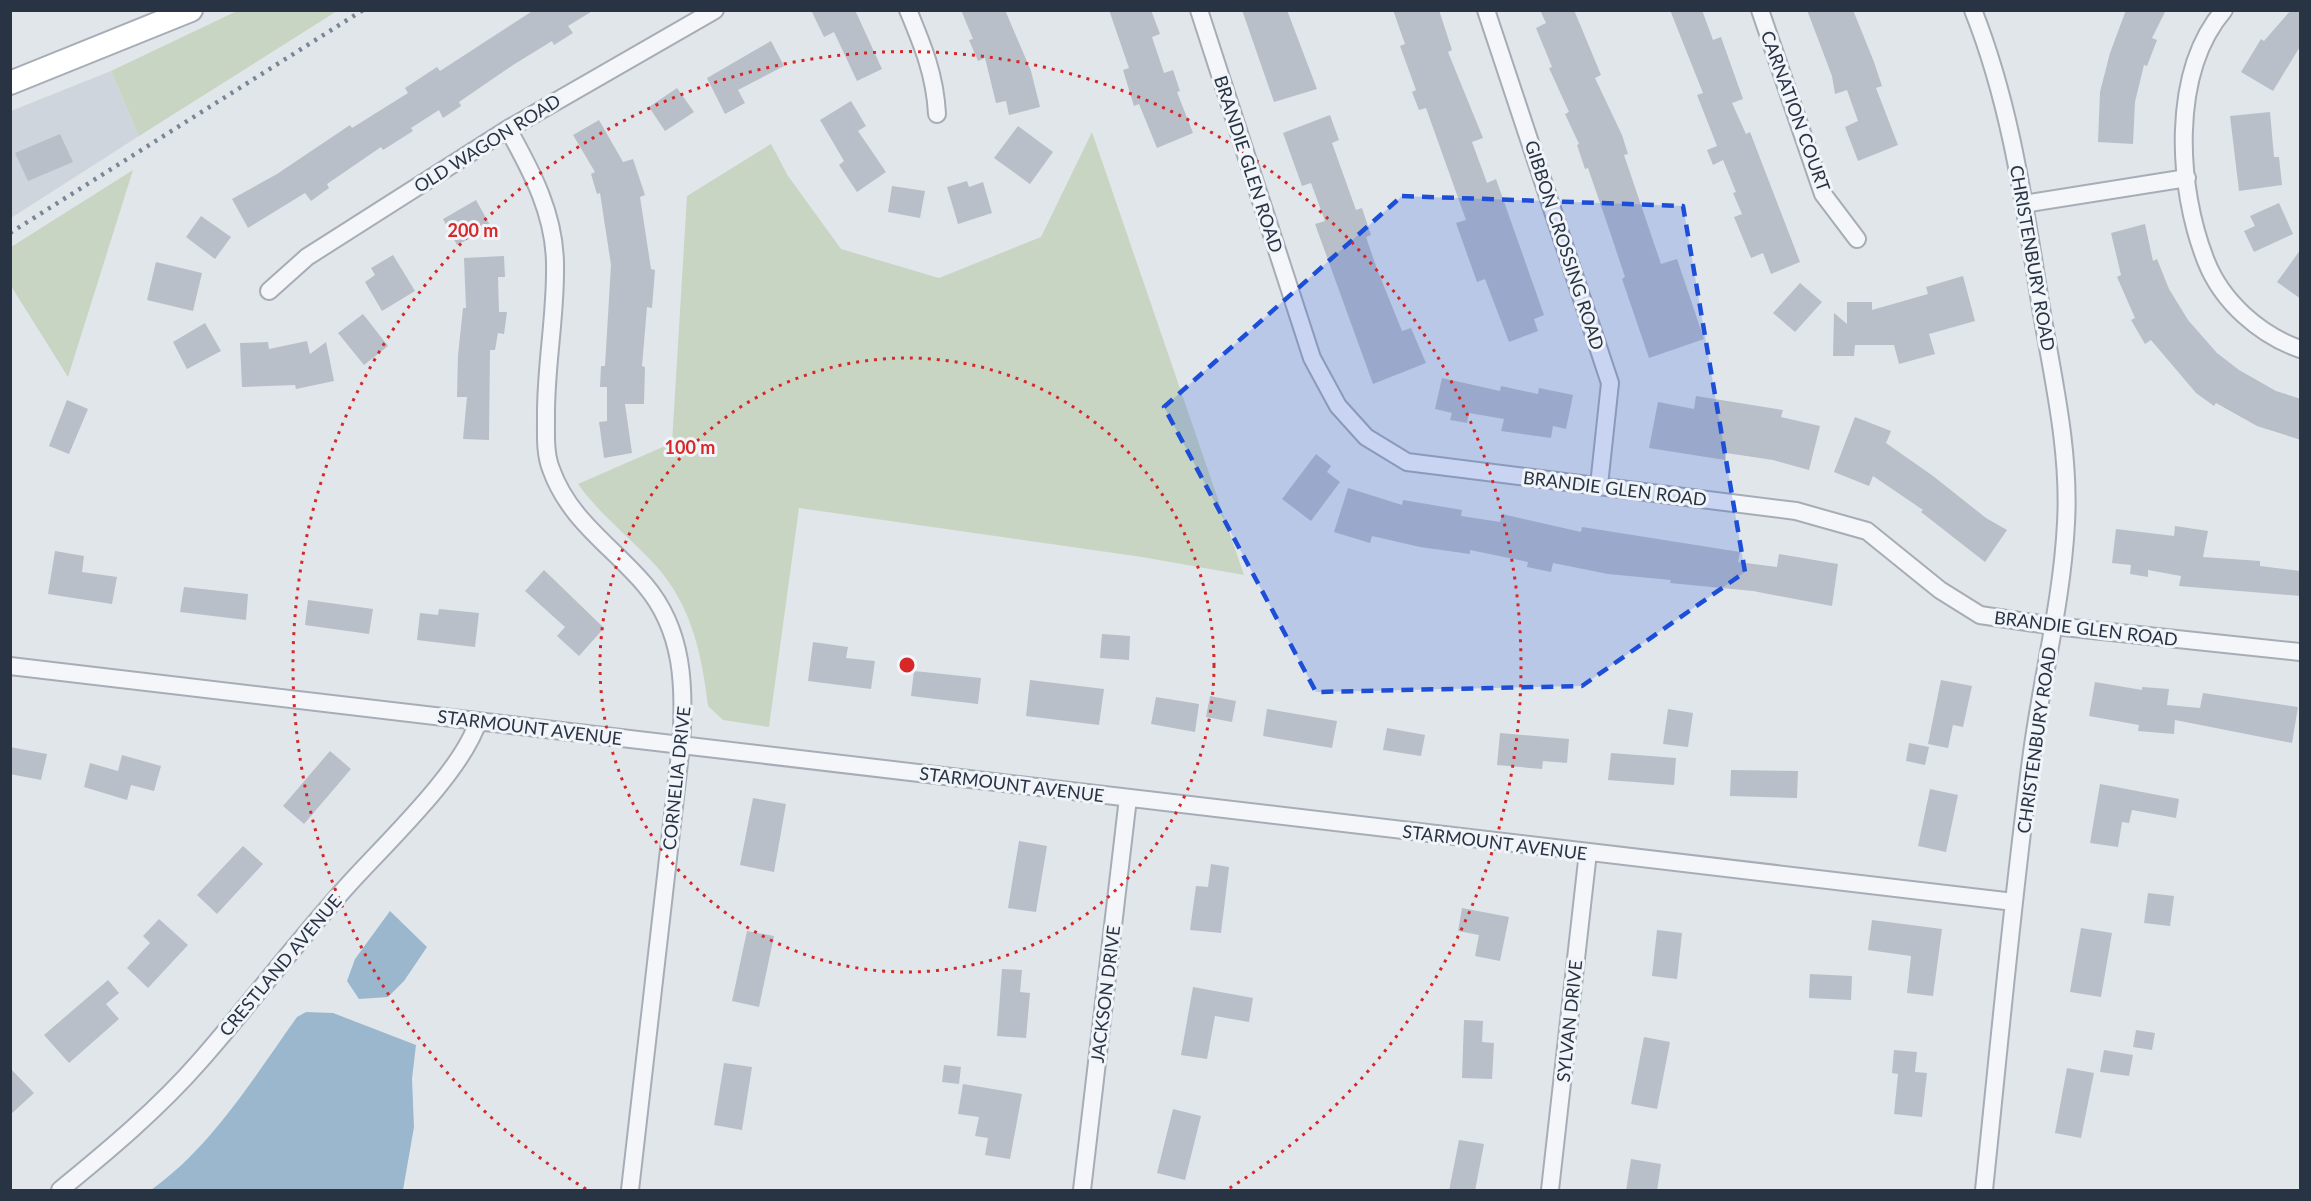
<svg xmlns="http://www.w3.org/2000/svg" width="2311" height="1201" font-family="Lato,sans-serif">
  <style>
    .built { fill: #cfd5dd }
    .green { fill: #c8d5c2 }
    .water { fill: #9ab7cd }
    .building { fill: #b8bfc9 }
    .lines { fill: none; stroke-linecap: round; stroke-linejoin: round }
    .minor-casing { stroke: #a6adb6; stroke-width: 20 }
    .secondary-casing { stroke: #a6adb6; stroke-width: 26 }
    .minor { stroke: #f4f6f9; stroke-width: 16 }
    .secondary { stroke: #fff; stroke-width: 22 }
    .rail { stroke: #798695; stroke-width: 4.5; stroke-dasharray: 3 6; stroke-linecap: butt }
    .marked { fill: #1d4ed8; fill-opacity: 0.2; stroke: #1d4ed8; stroke-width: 4.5; stroke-dasharray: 12 8; stroke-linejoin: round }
    .ring { fill: none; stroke: #d62828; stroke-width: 3; stroke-dasharray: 3 6 }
    .labels { text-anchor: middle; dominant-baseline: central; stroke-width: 6; stroke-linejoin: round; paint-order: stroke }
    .street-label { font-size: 18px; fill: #283444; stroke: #f1f4f8 }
    .centre { fill: #d62828; stroke: #f1f4f8; stroke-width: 3 }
    .ring-label { font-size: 18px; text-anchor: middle; font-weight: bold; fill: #d62828; stroke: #f1f4f8; stroke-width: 6; stroke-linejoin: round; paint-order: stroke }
  </style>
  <rect width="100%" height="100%" fill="#e1e6eb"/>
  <path class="built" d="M111 71 139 136 11 218V111Z"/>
  <path class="green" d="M237 11H337L139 136 111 71Z
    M1092 132 1244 575 1142 557 799 508 769 727 723 720 708 706C702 655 692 607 657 567 631 538 601 516 578 484L672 443 687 196 771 144 788 176 841 249 939 278 1041 237Z
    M133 170 68 377 11 286V247Z"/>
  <path class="water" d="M390 911 427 947 404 981 388 997 359 999 347 981 355 959Z
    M306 1012 333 1013 416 1045 412 1079 414 1127 403 1190H151C212 1147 254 1077 297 1017Z"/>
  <path class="building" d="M534 10H594L568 26 573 33 554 45 552 41 513 65 459 102 461 106 443 118 439 110 411 128 413 131 383 150 381 147 327 184 329 188 311 201 305 193 248 228 232 199 277 174 350 125 352 128 408 93 405 88 437 67 440 71Z
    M811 10H855L882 69 857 81 834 32 824 37Z
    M961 10H1005L1031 71 1040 107 1009 115 1006 101 996 103 985 58 978 61 969 40 973 39Z
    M1109 10H1151L1160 34 1152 37 1164 73 1173 70 1180 91 1177 92 1193 133 1157 148 1139 104 1134 106 1123 70 1129 68Z
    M1242 10H1287L1317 89 1274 102Z
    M1393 10H1439L1452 50 1448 52 1483 138 1472 142 1487 183 1496 179 1544 315 1534 319 1538 331 1509 342 1485 279 1477 282 1456 223 1466 220 1426 108 1419 110 1412 92 1416 90 1400 46 1405 44Z
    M1540 10H1574L1601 75 1595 78 1622 135 1628 154 1624 155 1661 264 1677 259 1704 339 1649 358 1622 279 1625 277 1610 232 1588 168 1585 169 1577 145 1579 144 1565 114 1569 112 1549 68 1552 67 1536 28 1546 23Z
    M1670 10H1702L1713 40 1721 37 1743 99 1732 103 1746 134 1750 132 1800 262 1771 274 1763 253 1751 258 1734 217 1742 214 1733 193 1736 192 1723 160 1713 165 1707 150 1717 146 1697 95 1703 93Z
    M1807 10H1853L1874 62 1882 86 1876 88 1898 145 1858 161 1845 127 1858 121 1847 90 1835 94 1832 76Z
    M2126 10H2166L2152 38 2157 40 2147 66 2144 65 2135 102 2133 144 2098 142 2100 92 2110 53Z
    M2291 10H2301V45L2273 91 2241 72 2261 39 2264 41Z
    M771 41 784 66 738 90 745 103 725 114 707 78Z
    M677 88 694 112 665 131 649 107Z
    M851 101 866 126 858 131 886 172 857 192 839 165 844 161 820 120Z
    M2270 112 2274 157H2279L2282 185 2239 191 2230 116Z
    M1330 115 1339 140 1332 143 1356 210 1362 208 1371 235 1366 237 1377 269 1402 331 1411 328 1426 363 1373 384 1315 224 1325 221 1311 183 1302 186 1283 133Z
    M599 120 623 162 633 159 645 195 640 197 651 269 655 270 652 308 647 307 642 366 645 367 644 404H625L632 453 604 458 599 422 607 421V387H600L601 366H605L611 265 600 193 597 194 591 174 595 172 573 135Z
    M1018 126 1053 152 1030 184 994 158Z
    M60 134 73 162 28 181 15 153Z
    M967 181 969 187 983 182 992 213 958 224 947 187Z
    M892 186 925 191 920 218 888 212Z
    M476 200 491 227 457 245 443 219Z
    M2279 203 2293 234 2254 252 2244 231 2255 226 2250 216Z
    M201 216 231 237 215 259 186 237Z
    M2145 224 2153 261 2157 259 2169 289 2188 320 2217 353 2239 370 2276 391 2301 399V440L2257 426 2216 403 2214 406 2196 393 2151 340 2145 344 2131 320 2135 318 2117 277 2121 275 2111 233Z
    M2301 249V299L2277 282Z
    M393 255 415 291 382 311 365 282 375 275 371 268Z
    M504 256 505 277H498L499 312H507L504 334 498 333 495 350H490L489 440 463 439 467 397H457L458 355 463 308H466L464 258Z
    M156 262 202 273 193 311 147 300Z
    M1963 276 1975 321 1929 334 1935 354 1899 364 1894 345H1855L1854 356H1833L1834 313 1847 324V302H1872V310L1928 294 1926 287Z
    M1800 283 1822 302 1795 332 1773 313Z
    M363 314 388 346 364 365 338 333Z
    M205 323 221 351 187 369 173 342Z
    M307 341 310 354 326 342 334 381 296 389 295 385 242 387 240 343 268 342 269 349Z
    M1442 378 1500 391 1501 386 1538 394 1539 388 1573 395 1566 429 1553 426 1551 438 1501 431 1504 419 1469 413 1467 423 1450 420 1452 413 1435 409Z
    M1696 396 1783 410 1781 417 1820 426 1809 470 1773 460 1726 453 1725 460 1649 448 1658 402 1694 409Z
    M67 400 88 409 69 454 49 446Z
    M1855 417 1891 431 1886 443 1933 476 1986 518 2007 530 1985 562 1921 512 1923 510 1873 476 1869 486 1834 472Z
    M1316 454 1331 466 1327 472 1340 482 1311 521 1282 499Z
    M1348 488 1402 505 1403 500 1462 510 1461 516 1500 522 1502 514 1581 532 1582 527 1740 552 1738 562 1777 567 1779 554 1838 564 1832 606 1753 591 1670 583 1671 580 1608 574 1553 563 1551 572 1527 567 1528 562 1470 550V554L1420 547 1372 536 1370 543 1334 532Z
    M2175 526 2208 531 2203 557 2260 561V566L2301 571V596L2179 586 2181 576 2148 570V577L2130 574 2131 565 2112 563 2116 529 2174 536Z
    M55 551 84 556 82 572 117 577 112 604 48 594Z
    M544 570 604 628 579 656 557 636 565 627 525 591Z
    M184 587 248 594 246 620 180 612Z
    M308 600 373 609 369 634 305 625Z
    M439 609 479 613 475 647 417 640 420 613 438 615Z
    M1102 634 1130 636 1129 660 1100 658Z
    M813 642 848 647 846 658 875 661 871 689 808 681Z
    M914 671 981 678 978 704 911 696Z
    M1030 680 1104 689 1099 725 1026 716Z
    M1941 680 1972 686 1963 727 1953 725 1948 748 1928 744Z
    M2095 682 2142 690V687L2169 689 2167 705 2200 708 2203 693 2298 707 2292 743 2175 720 2174 734 2138 731 2139 725 2089 716Z
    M1210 696 1236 701 1232 722 1206 717Z
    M1156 697 1199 704 1195 732 1151 724Z
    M1267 709 1337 721 1332 748 1263 736Z
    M1668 709 1693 713 1688 747 1663 744Z
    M1387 728 1425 735 1421 756 1383 750Z
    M1500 733 1569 739 1567 763 1543 761 1542 769 1497 765Z
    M1909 743 1929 747 1925 765 1906 761Z
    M10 747 47 754 41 780 10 774Z
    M330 751 351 769 304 824 283 806Z
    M1611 753 1676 758 1674 785 1608 780Z
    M122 755 161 766 154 791 131 785 127 800 84 787 90 763 118 771Z
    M1731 770 1798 771 1797 798 1730 796Z
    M2100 784 2179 799 2176 818 2132 810 2129 823 2122 822 2118 847 2090 843Z
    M1930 789 1958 795 1946 852 1918 846Z
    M753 798 786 804 774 872 740 865Z
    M1019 841 1047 846 1036 912 1008 908Z
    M243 846 263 864 217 914 197 895Z
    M1211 864 1229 867 1221 933 1190 930 1196 886 1208 887Z
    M2148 893 2174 896 2170 926 2144 923Z
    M1462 908 1509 917 1500 961 1475 956 1479 935 1458 931Z
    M159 919 188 945 148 988 127 968 150 943 143 936Z
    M1872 920 1942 929 1933 996 1907 993 1911 956 1868 950Z
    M2081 928 2112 933 2101 997 2070 992Z
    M1657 930 1682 933 1677 979 1652 976Z
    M747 931 774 936 759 1007 732 1001Z
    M1002 969 1022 970 1020 992 1030 993 1026 1038 997 1036Z
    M1810 974 1852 976 1851 1000 1809 998Z
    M108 980 119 993 106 1004 119 1019 69 1063 44 1035Z
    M1193 987 1253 998 1249 1022 1215 1016 1207 1059 1181 1055Z
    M1464 1020 1483 1021 1482 1042 1494 1043 1492 1079 1462 1078Z
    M2136 1030 2155 1033 2152 1050 2133 1047Z
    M1644 1037 1670 1042 1657 1109 1631 1104Z
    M1894 1050 1917 1052 1915 1072 1927 1073 1922 1117 1894 1114 1898 1074 1892 1073Z
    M2104 1050 2133 1055 2129 1076 2100 1072Z
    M724 1063 752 1067 742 1130 714 1125Z
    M944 1065 961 1067 959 1084 942 1082Z
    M10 1068 34 1093 10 1115Z
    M2067 1068 2094 1073 2081 1138 2055 1133Z
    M963 1084 1022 1094 1010 1159 985 1155 988 1138 975 1136 979 1117 958 1114Z
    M1173 1109 1201 1116 1185 1180 1157 1173Z
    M1459 1140 1484 1144 1475 1191H1449Z
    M1631 1159 1661 1164 1657 1191H1626Z"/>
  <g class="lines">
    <defs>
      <path id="minor" d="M908 10C923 46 935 75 937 114
        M1199 10 1312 358 1338 406 1366 437 1407 462 1796 511 1867 531 1940 590 1980 615 2054 626 2300 652
        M1486 10 1610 383 1599 485
        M1760 10 1823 194 1857 239
        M1973 10C2012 108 2025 211 2042 314 2054 383 2070 453 2066 523 2062 603 2041 681 2031 760 2012 903 1999 1047 1984 1190
        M2224 10C2170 73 2177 188 2206 261 2222 302 2260 335 2300 349
        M508 129C532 172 555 215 555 265 556 317 545 368 546 420 546 436 545 454 551 469 569 520 612 546 645 585 684 631 685 688 681 745L630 1190
        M2024 204 2187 178
        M269 291 307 257 508 129 715 10
        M10 666 2014 902
        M60 1190C109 1150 158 1109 200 1061 251 1003 297 941 349 884 385 844 463 771 478 721
        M1082 1190 1128 798
        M1550 1190 1588 852"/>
      <path id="secondary" d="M10 83 191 10"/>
    </defs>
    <use href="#minor" class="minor-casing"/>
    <use href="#secondary" class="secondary-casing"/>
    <use href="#minor" class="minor"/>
    <use href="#secondary" class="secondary"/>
    <path class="rail" d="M10 233 363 10"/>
  </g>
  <path class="marked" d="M1402 196 1683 206 1745 572 1582 686 1316 692 1164 407Z"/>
  <g class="ring">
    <circle cx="907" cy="665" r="307"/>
    <path d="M586 1189A614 614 0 1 1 1228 1189"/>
  </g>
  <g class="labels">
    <g class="street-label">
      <text transform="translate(1796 111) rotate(70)">CARNATION COURT</text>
      <text transform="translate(487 143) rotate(-32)">OLD WAGON ROAD</text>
      <text transform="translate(1249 164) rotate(72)">BRANDIE GLEN ROAD</text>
      <text transform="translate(1565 245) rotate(72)">GIBBON CROSSING ROAD</text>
      <text transform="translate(2033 258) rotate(80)">CHRISTENBURY ROAD</text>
      <text transform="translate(1615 488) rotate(7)">BRANDIE GLEN ROAD</text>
      <text transform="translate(2086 628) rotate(7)">BRANDIE GLEN ROAD</text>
      <text transform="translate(530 727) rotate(7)">STARMOUNT AVENUE</text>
      <text transform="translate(2036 740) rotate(-82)">CHRISTENBURY ROAD</text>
      <text transform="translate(676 778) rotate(-84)">CORNELIA DRIVE</text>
      <text transform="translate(1012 784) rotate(7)">STARMOUNT AVENUE</text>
      <text transform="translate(1495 842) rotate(7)">STARMOUNT AVENUE</text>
      <text transform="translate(280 965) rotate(-50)">CRESTLAND AVENUE</text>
      <text transform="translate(1105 994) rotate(-83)">JACKSON DRIVE</text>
      <text transform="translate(1569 1021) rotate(-84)">SYLVAN DRIVE</text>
    </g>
  </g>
  <circle cx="907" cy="665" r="9" class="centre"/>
  <g class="ring-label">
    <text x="473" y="237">200 m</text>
    <text x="690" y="454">100 m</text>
  </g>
  <rect width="2311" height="1201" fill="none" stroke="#283444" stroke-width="24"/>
</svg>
